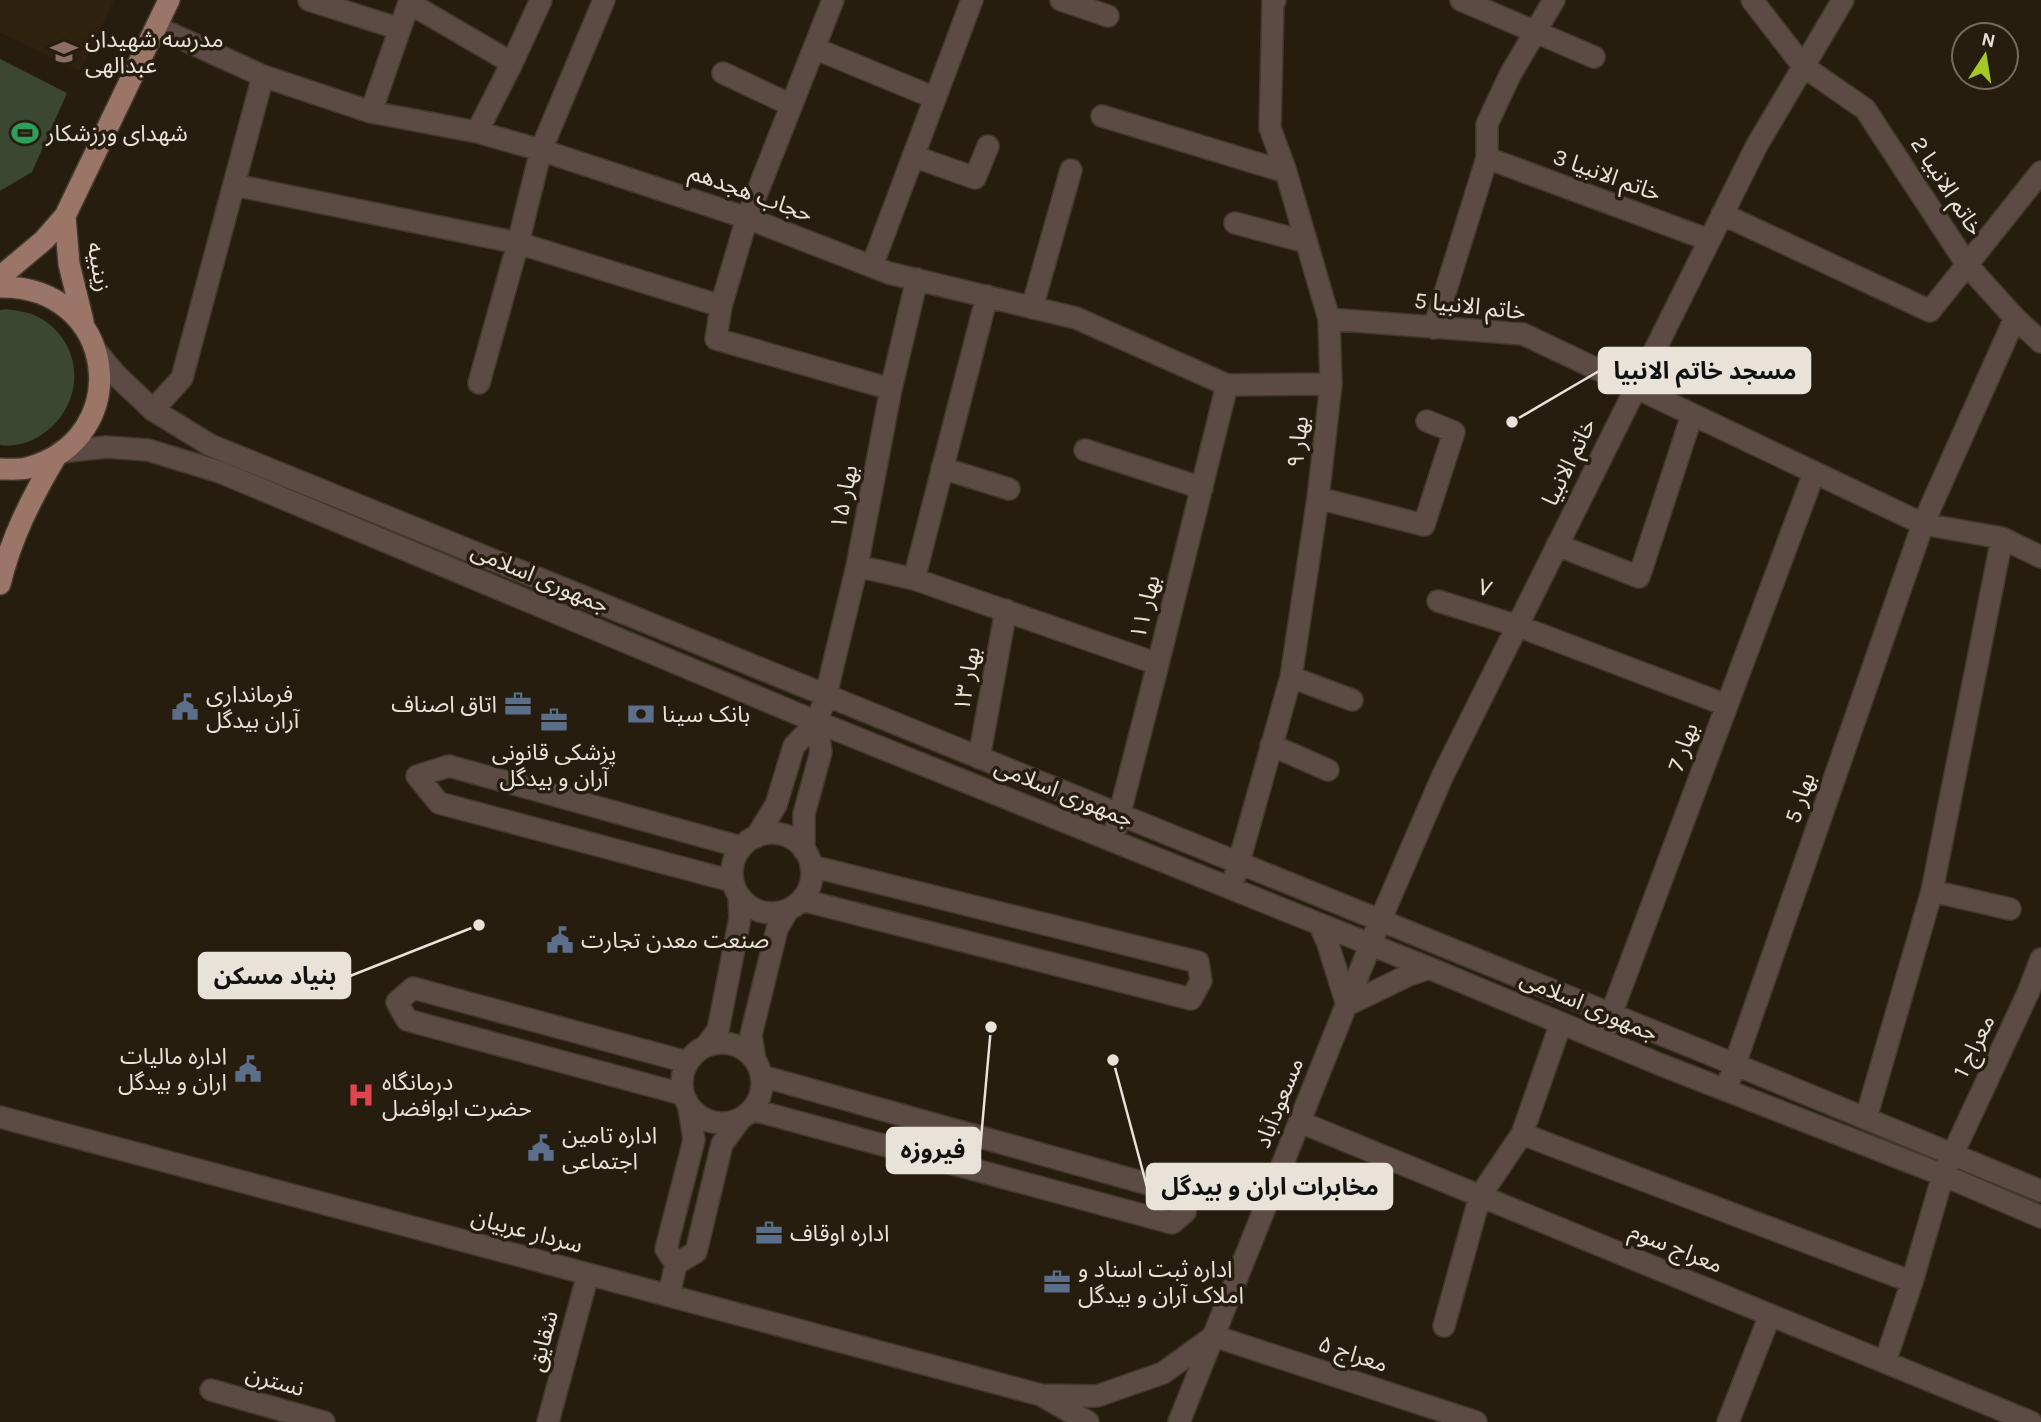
<svg xmlns="http://www.w3.org/2000/svg" width="2041" height="1422" font-family="Karla,'Noto Sans Arabic',sans-serif">
  <style>
    .built { fill: #2e220e }
    .green { fill: #3b4730 }
    .lines { fill: none; stroke-linecap: round; stroke-linejoin: round }
    .minor-casing { stroke: #41392b; stroke-width: 24 }
    .major-casing { stroke: #41392b; stroke-width: 24 }
    .minor { stroke: #5c4a44; stroke-width: 21 }
    .major { stroke: #9a7568; stroke-width: 21 }
    .labels { text-anchor: middle; dominant-baseline: central; stroke-width: 7; stroke-linejoin: round; paint-order: stroke }
    .poi-label { font-size: 23px; fill: #e8e2d8; stroke: #261d0f; text-anchor: start }
    .street-label { font-size: 23px; fill: #e8e2d8; stroke: #261d0f }
    .leader { fill: none; stroke: #e8e2d8; stroke-width: 2.5 }
    .callout-dot { fill: #e8e2d8; stroke: #261d0f; stroke-width: 2.5 }
    .callout { fill: #e8e2d8; stroke: #e8e2d8; stroke-width: 2.5 }
    .callout-label { font-size: 24px; text-anchor: middle; font-weight: bold; fill: #111 }
  </style>
  <rect width="100%" height="100%" fill="#261d0f"/>
  <path class="built" d="M0 0H114L80 71 0 33Z"/>
  <path class="green" d="M0 59 67 93 32 172 0 191Z
    M6 309C19 311 31 312 42 319 89 349 83 412 36 438 26 444 11 447 0 445V310Z"/>
  <g class="lines">
    <defs>
      <path id="minor" d="M309 0 400 29
        M1061 0 1108 16
        M1461 0 1594 57
        M1752 0 1803 66 1865 109 1968 266 2015 318 2041 342
        M409 3 512 63
        M156 27 263 76 371 112 477 132 541 150 747 218 889 273 1076 318 1227 385 1331 384
        M814 48 935 98
        M723 73 791 105
        M371 112 410 0
        M1102 116 1286 172
        M477 132 512 63 541 0
        M913 156 975 178 988 146
        M1487 158 1709 240
        M234 185 518 243 721 306 716 339 891 389
        M1722 214 1930 311 2041 172
        M1235 223 1306 242
        M872 266 972 0
        M721 306 747 218 833 0
        M1032 308 1071 170
        M1329 319 1523 334 1923 524 2002 538 2041 557
        M1434 328 1487 158V124L1510 75 1554 0
        M96 351 116 375 153 410 210 445 1734 1064 2041 1191
        M479 383 518 243 541 150 604 0
        M153 410 182 378 263 76
        M1085 450 1202 488
        M61 452 106 447 148 450 220 472 817 722 1429 968 1659 1064 1943 1175 2041 1217
        M942 468 1009 489
        M1318 498 1424 525 1454 432 1427 421
        M1557 545 1639 577 1692 415
        M857 566 914 579 1158 664
        M914 579 987 296
        M1438 601 1518 626 1726 705
        M1291 677 1352 700
        M1271 745 1328 770
        M979 758 1006 610
        M1116 828 1158 664 1227 385
        M732 873a40 40 0 1 1 80 0a40 40 0 1 1-80 0Z
        M756 837 776 805 794 746 817 722 826 695 857 566 891 389 917 279
        M804 850V814L821 752 817 722
        M1235 876 1291 677 1318 498 1331 384 1329 319 1286 172 1270 128 1273 2 1275 0
        M732 881 439 803 417 776 449 766 741 847
        M1932 891 2010 909
        M802 900 1191 999 1201 981 1198 962 811 866
        M1319 924 1327 941 1347 1005 1409 975 1429 968
        M1606 1028 1814 473
        M682 1083a40 40 0 1 1 80 0a40 40 0 1 1-80 0Z
        M706 1046 718 1030 740 918 739 897
        M755 1060 751 1035 777 929 788 910
        M1730 1078 1923 524 2015 318
        M682 1094 407 1020 397 1002 413 988 687 1062
        M753 1110 1172 1223 1185 1212 1184 1194 762 1076
        M0 1117 1041 1395
        M1866 1118 1932 891 2002 538
        M1300 1122 2031 1422
        M1522 1134 1912 1282
        M676 1264 696 1252 722 1144 739 1121
        M669 1295 676 1264 666 1249 694 1140 689 1108
        M1444 1326 1480 1196 1522 1134 1561 1023
        M1885 1362 1912 1282 1943 1175 2028 993 2041 959
        M211 1390 324 1422
        M548 1422 588 1274
        M1088 1422 1041 1395 1097 1396 1163 1373 1214 1336 1476 1422
        M1179 1422 1380 921 1443 775 1757 145 1843 0
        M1728 1422 1770 1315"/>
      <path id="major" d="M65 216 69 264 83 321
        M0 277 44 240 65 216 169 0
        M0 287C117 285 137 438 27 468 18 470 9 469 0 469
        M0 584C11 538 31 499 55 458"/>
    </defs>
    <use href="#minor" class="minor-casing"/>
    <use href="#major" class="major-casing"/>
    <use href="#minor" class="minor"/>
    <use href="#major" class="major"/>
  </g>
  <defs>
    <symbol id="school-bare" viewBox="-9 -9 18 18"><path d="M0-5L7-2L0 1L-7-2ZM-4 1L0 2.5L4 1V4Q0 6-4 4Z" fill="#8d6e63" stroke="#261d0f" stroke-width="2.5" paint-order="stroke"/></symbol>
    <symbol id="stadium-bare" viewBox="-9 -9 18 18"><path d="M0-5a6.5 5 0 1 0 0 10a6.5 5 0 1 0 0-10ZM-3.5-1.8h7v3.6h-7Z" fill="#2e9e5b" stroke="#261d0f" stroke-width="2.5" paint-order="stroke"/></symbol>
    <symbol id="office-bare" viewBox="-9 -9 18 18"><path d="M-6-3h4V-5.5h4V-3h4V5H-6ZM-1-4.5V-3h2v-1.5ZM-6 0V1H6V0Z" fill="#5c6f8a" stroke="#261d0f" stroke-width="2.5" paint-order="stroke"/></symbol>
    <symbol id="civic-bare" viewBox="-9 -9 18 18"><path d="M-.6-6.5H3V-4.5H.6V-3L4-1V1h2V6H-6V1h2V-1L-.6-3ZM-1.2 2.5V6h2.4V2.5Z" fill="#5c6f8a" stroke="#261d0f" stroke-width="2.5" paint-order="stroke"/></symbol>
    <symbol id="bank-bare" viewBox="-9 -9 18 18"><path d="M-6-4H6V4H-6ZM0-2.3a2.3 2.3 0 1 0 0 4.6a2.3 2.3 0 1 0 0-4.6Z" fill="#5c6f8a" stroke="#261d0f" stroke-width="2.5" paint-order="stroke"/></symbol>
    <symbol id="hospital-bare" viewBox="-9 -9 18 18"><path d="M-5-5h3v3.5h4V-5h3V5h-3V1.5h-4V5h-3Z" fill="#e0444e" stroke="#261d0f" stroke-width="2.5" paint-order="stroke"/></symbol>
  </defs>
  <g fill-rule="evenodd">
    <use href="#school-bare" x="45" y="33" width="38" height="38"/>
    <use href="#stadium-bare" x="6" y="114" width="38" height="38"/>
    <use href="#office-bare" x="499" y="685" width="38" height="38"/>
    <use href="#civic-bare" x="166" y="688" width="38" height="38"/>
    <use href="#bank-bare" x="622" y="695" width="38" height="38"/>
    <use href="#office-bare" x="535" y="701" width="38" height="38"/>
    <use href="#civic-bare" x="541" y="921" width="38" height="38"/>
    <use href="#civic-bare" x="229" y="1050" width="38" height="38"/>
    <use href="#hospital-bare" x="342" y="1076" width="38" height="38"/>
    <use href="#civic-bare" x="522" y="1129" width="38" height="38"/>
    <use href="#office-bare" x="750" y="1214" width="38" height="38"/>
    <use href="#office-bare" x="1038" y="1263" width="38" height="38"/>
  </g>
  <g class="labels">
    <g class="poi-label">
      <text x="85" y="39">مدرسه شهیدان<tspan x="85" dy="26">عبدالهی</tspan></text>
      <text x="46" y="133">شهدای ورزشکار</text>
      <text x="206" y="694">فرمانداری<tspan x="206" dy="26">آران بیدگل</tspan></text>
      <text x="497" y="704" text-anchor="end">اتاق اصناف</text>
      <text x="662" y="714">بانک سینا</text>
      <text x="554" y="752" text-anchor="middle">پزشکی قانونی<tspan x="554" dy="26">آران و بیدگل</tspan></text>
      <text x="581" y="940">صنعت معدن تجارت</text>
      <text x="227" y="1056" text-anchor="end">اداره مالیات<tspan x="227" dy="26">اران و بیدگل</tspan></text>
      <text x="382" y="1082">درمانگاه<tspan x="382" dy="26">حضرت ابوافضل</tspan></text>
      <text x="562" y="1135">اداره تامین<tspan x="562" dy="26">اجتماعی</tspan></text>
      <text x="790" y="1233">اداره اوقاف</text>
      <text x="1078" y="1269">اداره ثبت اسناد و<tspan x="1078" dy="26">املاک آران و بیدگل</tspan></text>
    </g>
    <g class="street-label">
      <text transform="translate(1607 175) rotate(20)">خاتم الانبیا 3</text>
      <text transform="translate(1947 186) rotate(57)">خاتم الانبیا 2</text>
      <text transform="translate(751 193) rotate(20)">حجاب هجدهم</text>
      <text transform="translate(99 267) rotate(80)">زینبیه</text>
      <text transform="translate(1470 306) rotate(6)">خاتم الانبیا 5</text>
      <text transform="translate(1298 442) rotate(-84)">بهار ۹</text>
      <text transform="translate(1569 462) rotate(-64)">خاتم الانبیا</text>
      <text transform="translate(844 497) rotate(-79)">بهار ۱۵</text>
      <text transform="translate(540 578) rotate(23)">جمهوری اسلامی</text>
      <text transform="translate(1485 588) rotate(17)">۷</text>
      <text transform="translate(1145 607) rotate(-76)">بهار ۱۱</text>
      <text transform="translate(967 679) rotate(-80)">بهار ۱۳</text>
      <text transform="translate(1683 747) rotate(-70)">بهار 7</text>
      <text transform="translate(1064 793) rotate(22)">جمهوری اسلامی</text>
      <text transform="translate(1800 798) rotate(-71)">بهار 5</text>
      <text transform="translate(1589 1006) rotate(23)">جمهوری اسلامی</text>
      <text transform="translate(1974 1046) rotate(-64)">معراج 1</text>
      <text transform="translate(1279 1103) rotate(-68)">مسعودآباد</text>
      <text transform="translate(527 1231) rotate(15)">سردار عربیان</text>
      <text transform="translate(1676 1248) rotate(22)">معراج سوم</text>
      <text transform="translate(543 1341) rotate(-75)">شقایق</text>
      <text transform="translate(1353 1354) rotate(18)">معراج ۵</text>
      <text transform="translate(275 1381) rotate(16)">نسترن</text>
    </g>
  </g>
  <path class="leader" d="M1512 422L1599 371M479 925L350 976M991 1027L980 1150M1113 1060L1147 1187"/>
  <g class="callout-dot">
    <circle cx="1512" cy="422" r="7"/>
    <circle cx="479" cy="925" r="7"/>
    <circle cx="991" cy="1027" r="7"/>
    <circle cx="1113" cy="1060" r="7"/>
  </g>
  <g class="callout">
    <rect x="1599" y="348" width="211" height="45" rx="7"/>
    <rect x="199" y="953" width="151" height="45" rx="7"/>
    <rect x="887" y="1128" width="93" height="45" rx="7"/>
    <rect x="1147" y="1164" width="245" height="45" rx="7"/>
  </g>
  <g class="callout-label">
    <text x="1705" y="379">مسجد خاتم الانبیا</text>
    <text x="275" y="984">بنیاد مسکن</text>
    <text x="933" y="1158">فیروزه</text>
    <text x="1270" y="1195">مخابرات اران و بیدگل</text>
  </g>
  <g transform="translate(1985 56) rotate(12)"><circle r="33" fill="#261d0f" stroke="#746c5f" stroke-width="2"/>
  <path d="M0-5L12 26L0 18L-12 26Z" fill="#a4c825"/>
  <text y="-10" font-size="19" font-weight="bold" text-anchor="middle" fill="#e8e2d8">N</text>
  </g>
</svg>
